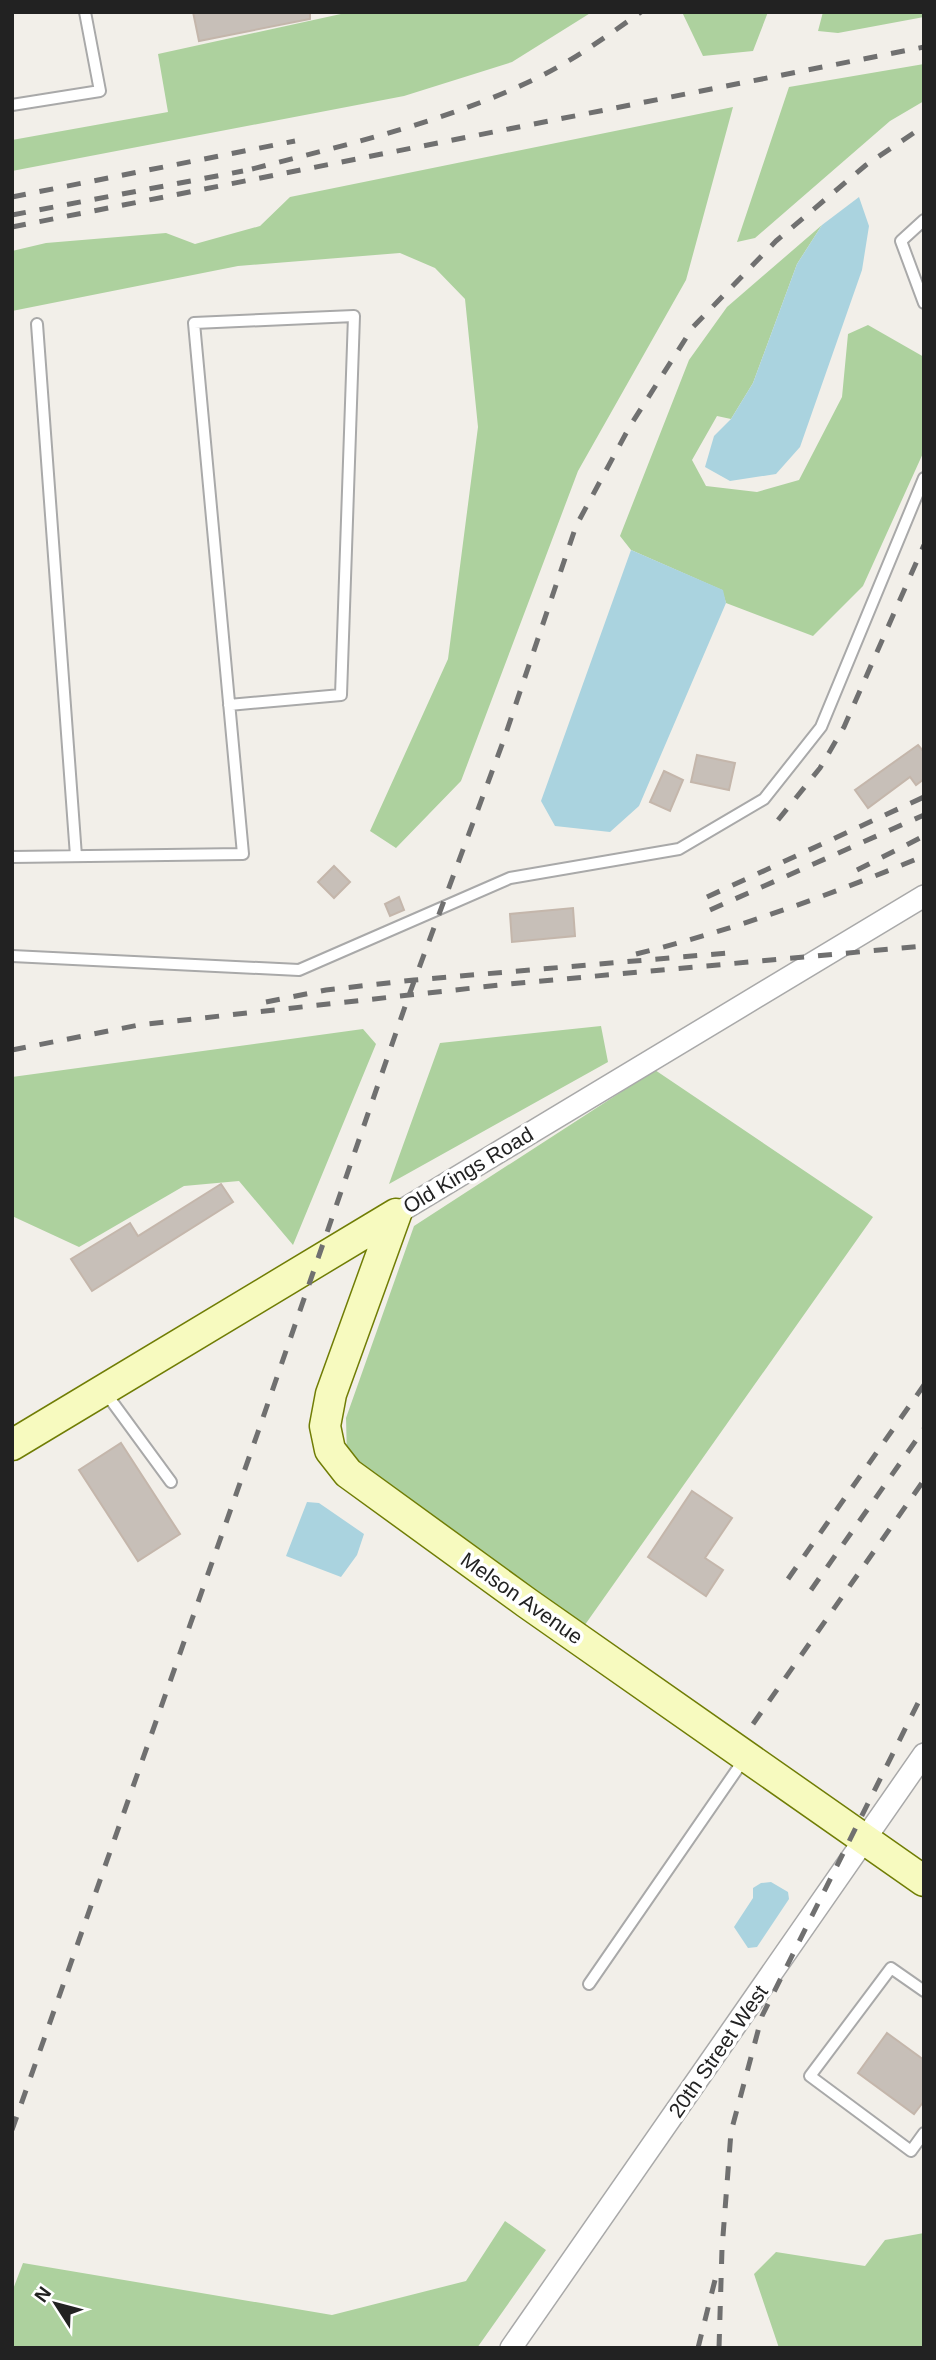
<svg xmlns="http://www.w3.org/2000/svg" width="936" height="2360" font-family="Helvetica,sans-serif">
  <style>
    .forest { fill: #add19e }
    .water { fill: #aad3df }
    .building { fill: #c7bfb8; stroke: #c4b6ab; stroke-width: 2 }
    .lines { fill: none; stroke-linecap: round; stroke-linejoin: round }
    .lane-casing { stroke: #a9a9a9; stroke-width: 14 }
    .street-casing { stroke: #a9a9a9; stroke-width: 24 }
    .secondary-casing { stroke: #707d05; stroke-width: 33 }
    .lane { stroke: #fff; stroke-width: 10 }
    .street { stroke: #fff; stroke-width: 21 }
    .secondary { stroke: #f7fabf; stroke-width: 30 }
    .rail { stroke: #707070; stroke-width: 5; stroke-dasharray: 14 14; stroke-linecap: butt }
    .labels { text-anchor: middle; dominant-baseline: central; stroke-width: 7; stroke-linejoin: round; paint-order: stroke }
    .street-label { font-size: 21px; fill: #222; stroke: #fff }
  </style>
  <rect width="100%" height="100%" fill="#f2efe9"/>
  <path class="forest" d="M350 12H592L512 62 404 96 12 171V140L168 112 158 54Z
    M682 12H768L753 51 703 56Z
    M823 12H924V17L838 33 818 31Z
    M924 64V101L890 121 755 238 737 242 789 87Z
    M733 107 686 280 578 471 461 781 396 848 370 831 448 659 478 427 465 299 435 268 400 253 238 266 12 311V251L46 243 166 233 195 244 260 226 290 197Z
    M822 225 797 264 753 383 731 419 717 416 692 460 706 486 757 492 799 480 842 397 848 334 868 325 924 357V451L863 586 813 636 726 603 722 590 631 550 620 536 689 360 727 307Z
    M601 1026 608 1062 389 1184 440 1043Z
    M363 1029 376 1044 293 1245 239 1181 184 1186 79 1247 12 1216V1077Z
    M655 1070 873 1217 582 1629 347 1458 346 1418 414 1226Z
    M505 2221 546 2250 477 2348H12V2292L23 2263 332 2315 466 2281Z
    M924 2233V2348H779L754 2274 776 2252 865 2266 885 2240Z"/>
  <path class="water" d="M859 197 869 226 862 270 800 447 776 474 730 481 705 467 714 436 731 419 753 383 797 264 822 225Z
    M631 550 723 590 726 603 639 806 610 832 555 826 541 801Z
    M307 1502 319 1503 364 1534 357 1555 341 1577 286 1556Z
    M771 1882 788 1892 789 1899 757 1947 748 1948 734 1927 753 1898V1888L761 1883Z"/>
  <path class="building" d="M193 12H310V19L199 41Z
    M918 745 924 752V779L916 785 910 777 868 808 855 790Z
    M697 755 735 763 729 790 691 782Z
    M664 771 683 780 670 811 650 802Z
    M334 866 350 882 334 898 318 882Z
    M399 897 404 910 390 916 385 904Z
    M573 908 575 936 512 942 510 914Z
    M221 1184 233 1202 92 1291 71 1259 130 1223 138 1236Z
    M121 1443 180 1534 138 1561 79 1470Z
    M692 1491 732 1518 705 1558 723 1570 706 1596 648 1557Z
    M887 2033 924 2060V2101L914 2114 858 2073Z"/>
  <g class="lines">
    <defs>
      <path id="lane" d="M12 105 100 91 85 12
        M924 220 901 241 924 303
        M37 324 76 856
        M12 857 243 854 194 323 354 316 341 695 229 705
        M12 956 299 970 510 878 679 849 764 799 821 727 924 478
        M105 1392 171 1482
        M589 1984 745 1758
        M924 1991 891 1968 810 2076 911 2151 924 2133"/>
      <path id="street" d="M396 1214 924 896
        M511 2348 924 1754"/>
      <path id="secondary" d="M396 1214 331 1394 325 1426 330 1450 348 1473 527 1603 924 1881
        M12 1445 396 1214"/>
    </defs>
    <use href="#lane" class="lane-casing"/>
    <use href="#street" class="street-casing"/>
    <use href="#secondary" class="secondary-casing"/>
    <use href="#lane" class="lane"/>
    <use href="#street" class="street"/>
    <use href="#secondary" class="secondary"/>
    <path class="rail" d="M252 169C349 144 446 122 537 78 574 60 607 36 641 12
      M12 197 295 141
      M12 215 243 171
      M12 227 924 47
      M778 820 820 768 844 727 924 545
      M857 870 924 836
      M707 897 924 797
      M710 910 924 815
      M636 954C734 930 830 895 924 856
      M266 1002 326 990 414 980 739 952
      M12 1050 139 1025 509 984 924 946
      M788 1579 924 1385
      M811 1590 924 1429
      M753 1724 924 1480
      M12 2130 258 1432 409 995 503 742 576 526 630 426 693 327 776 241 866 165 924 126
      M698 2348 715 2280
      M719 2348 722 2249 731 2132 762 2016 924 1691"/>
  </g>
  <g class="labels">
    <g class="street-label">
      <text transform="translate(468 1170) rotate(-31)">Old Kings Road</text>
      <text transform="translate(522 1598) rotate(35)">Melson Avenue</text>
      <text transform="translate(718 2051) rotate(-55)">20th Street West</text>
    </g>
  </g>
  <rect width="936" height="2360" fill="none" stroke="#222222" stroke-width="28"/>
  <g transform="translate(56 2304) rotate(306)" stroke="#ffffff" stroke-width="5" paint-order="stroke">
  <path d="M0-5L12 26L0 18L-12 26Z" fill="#222222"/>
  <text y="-10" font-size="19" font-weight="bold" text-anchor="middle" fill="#222222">N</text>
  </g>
</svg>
